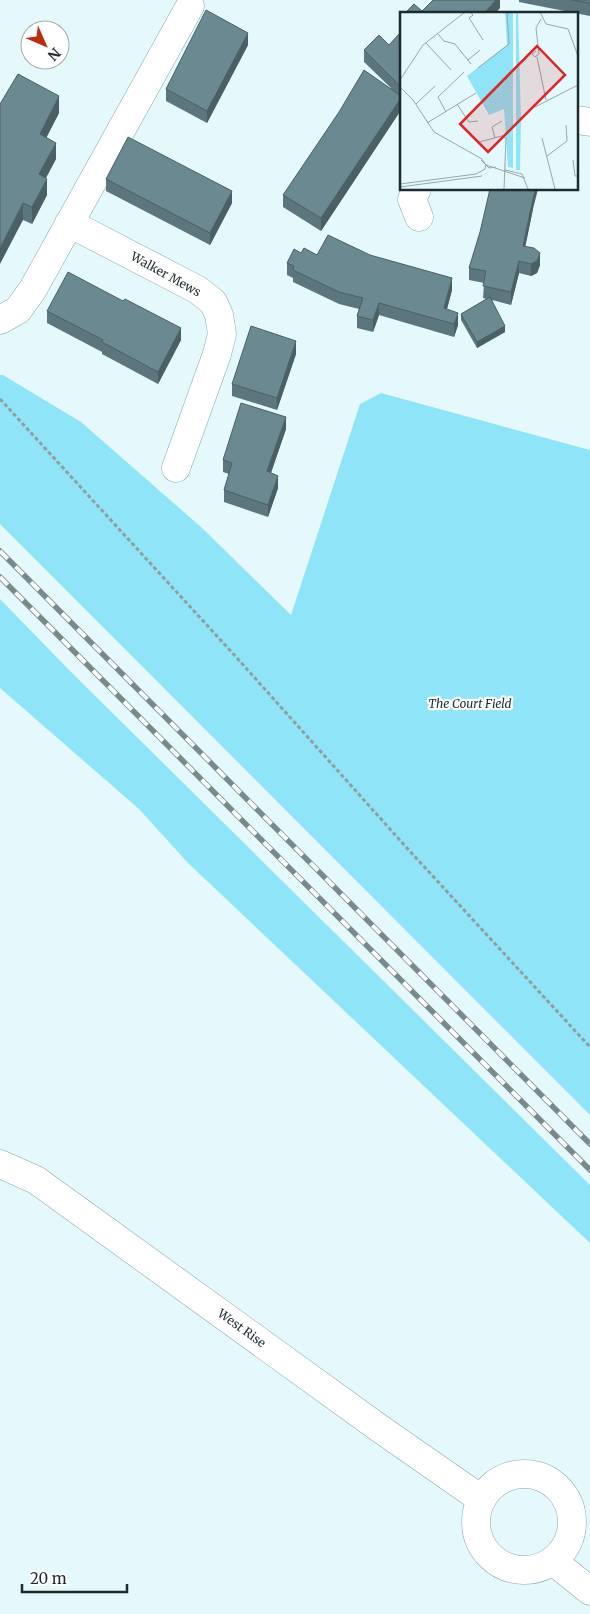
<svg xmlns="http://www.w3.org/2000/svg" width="590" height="1614" font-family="Merriweather,serif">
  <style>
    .green { fill: #90e4f7 }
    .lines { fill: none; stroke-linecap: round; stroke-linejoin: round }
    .minor-casing { stroke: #86a6ad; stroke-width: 29 }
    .path { stroke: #8e9fa2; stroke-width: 3; stroke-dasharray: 4 2.5; stroke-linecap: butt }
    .minor { stroke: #fff; stroke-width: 28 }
    .rail-casing { stroke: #79898c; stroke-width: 5.5 }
    .rail { stroke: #fff; stroke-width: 4; stroke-dasharray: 11; stroke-linecap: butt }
    .wall { fill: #5b767c }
    .shaded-wall { fill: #4a6065 }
    .building { fill: #6a8990; stroke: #4a6065 }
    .labels { text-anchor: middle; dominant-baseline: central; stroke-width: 4.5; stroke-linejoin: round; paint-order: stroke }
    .street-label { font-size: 12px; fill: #1e2b2e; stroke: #fff }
    .park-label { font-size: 12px; font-style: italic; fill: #172e33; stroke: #fff }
    .inset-road { fill: none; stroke: #95a7aa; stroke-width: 1 }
    .view { fill: #d62828; fill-opacity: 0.15; stroke: #d62828; stroke-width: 2.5 }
    .inset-edge { fill: none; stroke: #1e2b2e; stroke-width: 2.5 }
  </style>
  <rect width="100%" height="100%" fill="#e5f9fd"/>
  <path class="green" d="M0 375H3L81 422 201 527 291 615 360 404 381 393 590 450V1115L0 524Z
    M0 599 70 671 590 1185V1243L188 863 139 809 0 688Z"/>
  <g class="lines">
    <defs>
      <path id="minor" d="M576 120 590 122
        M417 189 412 199 419 217
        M69 223 198 290 213 302 219 315 222 334 217 354 176 468
        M0 320 18 310 33 289 190 6
        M0 1164 36 1180 379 1428 481 1499
        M476 1522a48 48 0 1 1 96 0a48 48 0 1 1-96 0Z
        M553 1561 590 1591"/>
    </defs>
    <use href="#minor" class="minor-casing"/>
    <path class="path" d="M0 399 237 658 406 847 590 1047"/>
    <use href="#minor" class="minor"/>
    <defs>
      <path id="rail" d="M0 551 590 1144
        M0 577 590 1170"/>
    </defs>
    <use href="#rail" class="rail-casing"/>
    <use href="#rail" class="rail"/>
  </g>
  <path class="wall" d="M519 0H590V16L519 2Z
    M401 32V110L321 231 283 207V195L391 88 364 62V50L389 45Z
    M248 45 207 123 166 101V89Z
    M0 104 59 113 46 138 56 159 46 178 47 195 32 224 23 220Z
    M106 179 232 203 210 245 106 191Z
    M533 209 525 246 540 265 537 273 531 276 519 273 511 305 492 300 505 332 477 348 461 320V314L486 299 483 298 484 283 469 280V268Z
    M301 253 317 255H370L452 290 447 309 458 325 454 337 379 315 373 332 357 328V316L359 309 339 304 293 282V278L287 275V263Z
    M47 311 181 340 158 384 102 354V352L47 323Z
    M296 354 277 410 232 396V384Z
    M286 429 271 473 278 488 268 517 224 502V490L229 474 223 472V460Z"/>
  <path class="shaded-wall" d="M496 0H500V8L495 14H483Z
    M248 33V45L207 123V111Z
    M59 96V113L40 150V134Z
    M401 98V110L321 231V218Z
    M56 143V159L39 190V174Z
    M47 179V195L32 224V207Z
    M535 189H538L533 209 523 258V246Z
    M232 191V203L210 245V233Z
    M23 203V220L0 264V248Z
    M540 253V265L537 273 531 276V264Z
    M519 261V273L511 305V292Z
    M452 278V290L444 320V308Z
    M379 303V315L373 332V320Z
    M458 313V325L454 337V324Z
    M505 326V332L477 348V342Z
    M181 328V340L158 384V372Z
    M296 341V354L277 410V398Z
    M286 417V429L267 484V471Z
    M278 476V488L268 517V505Z"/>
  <path class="building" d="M433 0H496L483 14H404L414 4 422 11Z
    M572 0H590V3Z
    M206 10 248 33 207 111 166 89Z
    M401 32V87L364 50 379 35 389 45Z
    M364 70 401 96V98L321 218 283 195 339 112Z
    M18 74 59 96 40 134 56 143 39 174 47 179 32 207 23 203 0 248V104Z
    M128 137 232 191 210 233 106 179Z
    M490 189H535L523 246 534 248 540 253 537 261 531 264 519 261 511 292 483 286 486 271 469 268 480 232Z
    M328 235 370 255 452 278 444 308 458 313 454 324 379 303 373 320 357 316 363 298 339 292 293 270 294 266 287 263 294 249 301 253 304 248 317 255Z
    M68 272 123 301 125 299 181 328 158 372 102 342 103 340 47 311Z
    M490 297 505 326 477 342 461 314Z
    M251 326 296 341 277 398 232 384Z
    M241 403 286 417 267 471 278 476 268 505 224 490 232 463 223 460Z"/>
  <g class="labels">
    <g class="street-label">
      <text transform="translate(166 274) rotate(29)">Walker Mews</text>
      <text transform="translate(242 1328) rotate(36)">West Rise</text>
    </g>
    <g class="park-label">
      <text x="470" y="703">The Court Field</text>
    </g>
  </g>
  <g transform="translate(400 12)">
    <rect width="178" height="178" fill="#e5f9fd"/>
    <path d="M105 0H113V156L108 155 104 97 89 103 67 64 107 33ZM116 0H118L121 109 120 158H116Z" fill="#90e4f7"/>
    <path class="inset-road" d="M70 0 73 3 69 6 83 28M140 0 146 12 168 17 178 44M38 22 44 29 55 32 71 52M26 31 51 58M136 39 132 42 135 45 139 42 136 16 141 7M137 45 146 88M68 48 80 38M78 56 109 32 107 0M0 68 23 33 65 0M0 75 13 88 34 120 82 147 86 153M16 92 35 74M57 92 69 110 78 109M135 95 178 73M46 100 38 85 64 60M27 111 76 81M95 126 92 115 102 109M142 126 155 177M79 130 102 124 106 126 104 177M147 144 167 129 166 113M81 148 89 156 96 155M173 148 175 164H178M86 153 125 166M105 158 122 162 128 177M0 172 76 162 85 157 86 153M0 175 82 164"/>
    <path class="view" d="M137 34 165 63 88 140 60 112Z"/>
    <rect width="178" height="178" class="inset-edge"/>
  </g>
  <g transform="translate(45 45) rotate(135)"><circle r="24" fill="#ffffff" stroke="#a5aaab"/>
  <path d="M0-4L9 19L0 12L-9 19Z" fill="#b92e0c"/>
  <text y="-8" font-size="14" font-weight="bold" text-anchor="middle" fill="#1e2b2e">N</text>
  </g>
  <path d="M22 1584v8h105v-8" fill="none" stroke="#1e2b2e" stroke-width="2.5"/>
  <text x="30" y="1584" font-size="15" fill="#1e2b2e" stroke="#ffffff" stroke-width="4" paint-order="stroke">20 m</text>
</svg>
